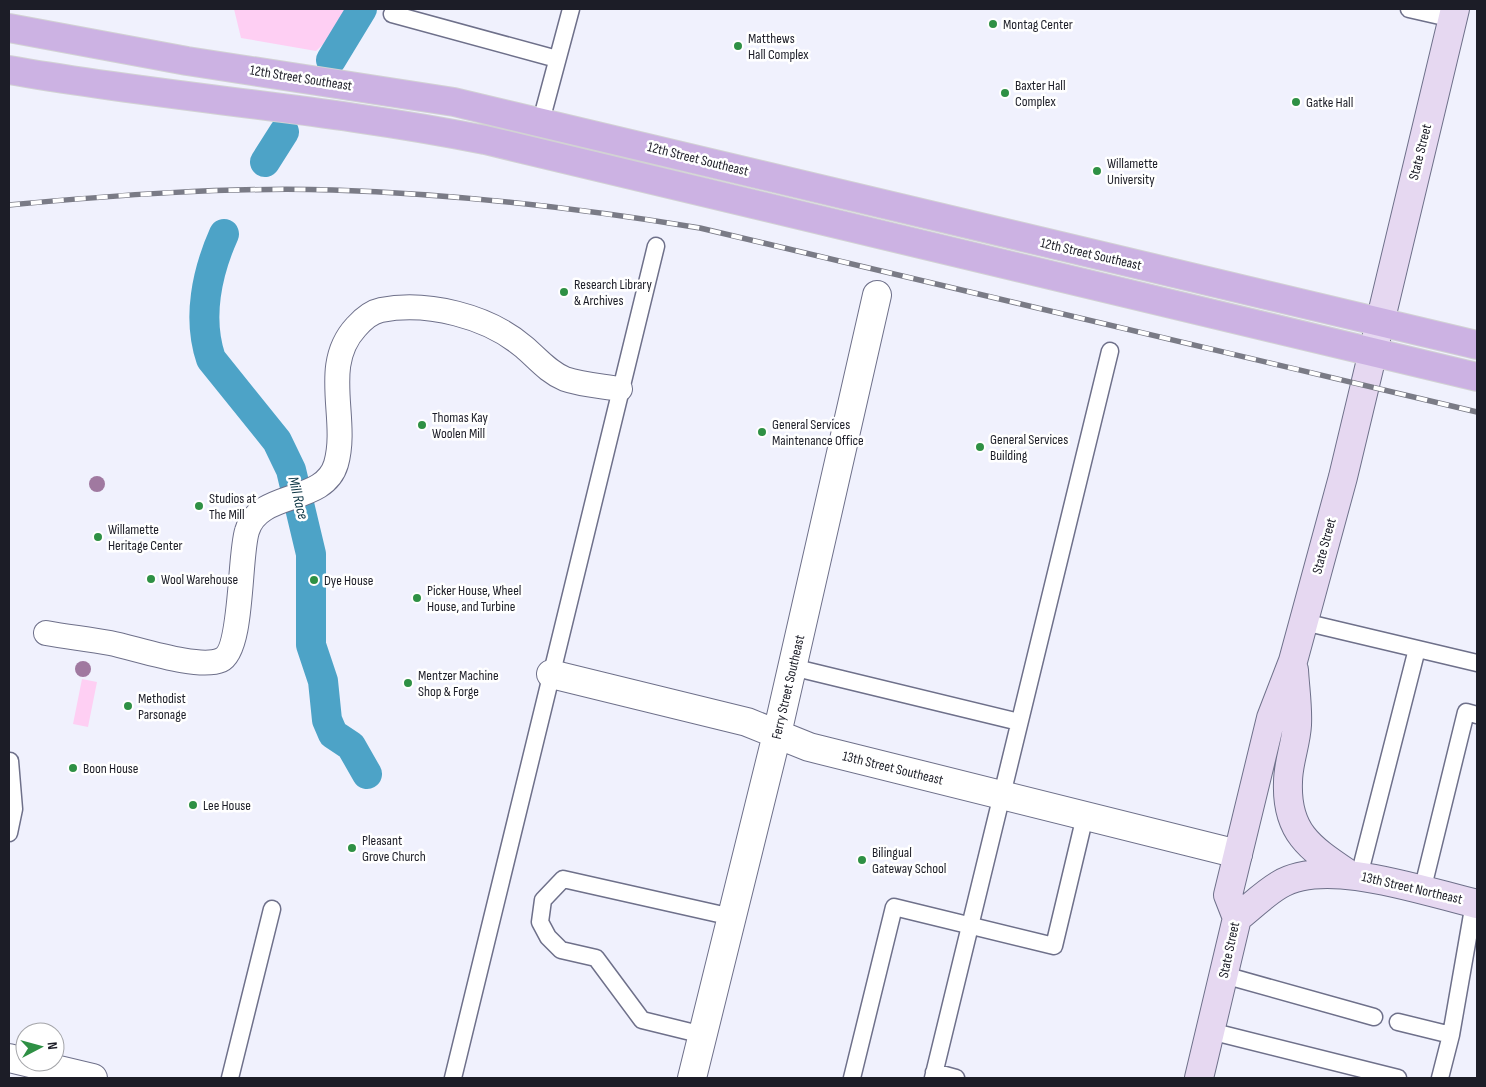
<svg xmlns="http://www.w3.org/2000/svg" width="1486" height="1087" font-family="'Sofia Sans Condensed',sans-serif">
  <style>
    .green { fill: #fecff3 }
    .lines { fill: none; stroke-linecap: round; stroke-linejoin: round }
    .canal { stroke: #4da3c7; stroke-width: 30 }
    .service-casing { stroke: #6e708a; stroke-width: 19 }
    .pedestrian-casing { stroke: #6e708a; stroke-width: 26 }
    .minor-casing { stroke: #6e708a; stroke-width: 30 }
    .tertiary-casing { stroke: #6e708a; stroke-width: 30 }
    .secondary-casing { stroke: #6e708a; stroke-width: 30 }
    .primary-casing { stroke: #d2d2d4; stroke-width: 30 }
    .service { stroke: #fff; stroke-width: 16 }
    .pedestrian { stroke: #fff; stroke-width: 24 }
    .minor { stroke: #fff; stroke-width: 28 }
    .tertiary { stroke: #fff; stroke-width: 28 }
    .secondary { stroke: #e6d8f1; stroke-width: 28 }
    .primary { stroke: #ccb2e3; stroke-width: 28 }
    .rail-casing { stroke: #7a7b86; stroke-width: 5.5 }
    .rail { stroke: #fff; stroke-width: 4; stroke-dasharray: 11; stroke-linecap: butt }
    .tree { fill: #a079a0 }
    .poi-dot { fill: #2e9044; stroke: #fff; stroke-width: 2 }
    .labels { text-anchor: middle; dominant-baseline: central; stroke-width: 5; stroke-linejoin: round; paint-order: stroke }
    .poi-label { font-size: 14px; fill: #1c1d27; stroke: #fff; text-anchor: start }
    .street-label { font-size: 14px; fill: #1c1d27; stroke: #fff }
    .water-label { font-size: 15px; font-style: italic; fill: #0a3342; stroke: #fff }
  </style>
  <rect width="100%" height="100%" fill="#f0f1fd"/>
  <path class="green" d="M234 9H352L338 30 316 51 241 38Z
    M82 679 97 682 88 727 73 724Z"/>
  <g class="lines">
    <path class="canal" d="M331 60 362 9
      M265 162 284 132
      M224 234C207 272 197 318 211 359L277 441 291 470 311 554V645L323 681 327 720 333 734 351 746 367 774"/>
    <defs>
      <path id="service" d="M1409 9 1453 19
        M392 14 557 59
        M541 121 571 9
        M1304 622 1477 663
        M792 667 1019 722
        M9 833 14 809 10 761
        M1359 876 1417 649
        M1422 891 1466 712 1477 715
        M1224 975 1374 1017
        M1398 1022 1451 1035
        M1210 1031 1398 1078
        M703 1035 642 1020 596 958 561 950 548 937 540 922 543 900 563 879 732 917
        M934 1072 956 1078
        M230 1078 272 909
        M453 1078 656 246
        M852 1078 894 907 1054 946 1085 816
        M933 1078 1110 351
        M1440 1078 1451 1035 1474 903"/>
      <path id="pedestrian" d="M46 633C68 637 89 639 110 643 136 648 198 670 221 660 243 650 239 556 247 531 259 490 324 505 336 464 349 418 320 366 356 327 363 319 371 312 381 310 427 301 488 316 524 347 537 358 548 372 565 379 582 385 603 386 620 389"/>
      <path id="minor" d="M551 674 747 722 809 747 1238 854
        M692 1078 777 734 877 295"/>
      <path id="tertiary" d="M9 1058 93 1078"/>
      <path id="secondary" d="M1294 670C1295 688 1298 707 1297 725 1296 744 1288 763 1288 782 1286 832 1310 848 1347 873
        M1237 918C1251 907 1264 894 1279 885 1325 856 1426 892 1477 904
        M1199 1078 1237 918 1228 895 1271 718 1293 661 1343 477 1455 9"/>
      <path id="primary" d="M9 28 187 61 454 102 1477 345
        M9 70C167 98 327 108 485 140L1477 377"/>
    </defs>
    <use href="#service" class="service-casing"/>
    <use href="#pedestrian" class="pedestrian-casing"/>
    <use href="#minor" class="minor-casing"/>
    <use href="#tertiary" class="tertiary-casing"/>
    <use href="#secondary" class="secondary-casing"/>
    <use href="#primary" class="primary-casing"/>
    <use href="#service" class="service"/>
    <use href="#pedestrian" class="pedestrian"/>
    <use href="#minor" class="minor"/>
    <use href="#tertiary" class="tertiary"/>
    <use href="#secondary" class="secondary"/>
    <use href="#primary" class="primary"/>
    <defs>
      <path id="rail" d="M9 205C116 195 225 187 333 190 456 194 579 208 700 228L1477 412"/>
    </defs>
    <use href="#rail" class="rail-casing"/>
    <use href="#rail" class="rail"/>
  </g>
  <g class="tree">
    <circle cx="97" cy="484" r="8"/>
    <circle cx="83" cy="669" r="8"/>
  </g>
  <g class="poi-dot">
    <circle cx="993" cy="24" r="5"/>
    <circle cx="738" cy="46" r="5"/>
    <circle cx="1005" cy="93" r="5"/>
    <circle cx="1296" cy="102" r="5"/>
    <circle cx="1097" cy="171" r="5"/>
    <circle cx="564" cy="292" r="5"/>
    <circle cx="422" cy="425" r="5"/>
    <circle cx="762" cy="432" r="5"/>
    <circle cx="980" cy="447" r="5"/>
    <circle cx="199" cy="506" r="5"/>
    <circle cx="98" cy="537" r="5"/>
    <circle cx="151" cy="579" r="5"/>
    <circle cx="314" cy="580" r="5"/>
    <circle cx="417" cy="598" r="5"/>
    <circle cx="408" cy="683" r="5"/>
    <circle cx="128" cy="706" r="5"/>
    <circle cx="73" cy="768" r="5"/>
    <circle cx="193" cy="805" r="5"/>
    <circle cx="352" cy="848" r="5"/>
    <circle cx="862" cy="860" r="5"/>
  </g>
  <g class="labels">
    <g class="poi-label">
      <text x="1003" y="24">Montag Center</text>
      <text x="748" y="38">Matthews<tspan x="748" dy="16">Hall Complex</tspan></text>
      <text x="1015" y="85">Baxter Hall<tspan x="1015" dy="16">Complex</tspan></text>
      <text x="1306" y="102">Gatke Hall</text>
      <text x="1107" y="163">Willamette<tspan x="1107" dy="16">University</tspan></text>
      <text x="574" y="284">Research Library<tspan x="574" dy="16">&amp; Archives</tspan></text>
      <text x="432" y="417">Thomas Kay<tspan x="432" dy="16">Woolen Mill</tspan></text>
      <text x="772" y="424">General Services<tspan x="772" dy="16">Maintenance Office</tspan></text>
      <text x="990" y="439">General Services<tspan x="990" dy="16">Building</tspan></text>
      <text x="209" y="498">Studios at<tspan x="209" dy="16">The Mill</tspan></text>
      <text x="108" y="529">Willamette<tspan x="108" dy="16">Heritage Center</tspan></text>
      <text x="161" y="579">Wool Warehouse</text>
      <text x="324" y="580">Dye House</text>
      <text x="427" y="590">Picker House, Wheel<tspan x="427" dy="16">House, and Turbine</tspan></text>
      <text x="418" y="675">Mentzer Machine<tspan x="418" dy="16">Shop &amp; Forge</tspan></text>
      <text x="138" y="698">Methodist<tspan x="138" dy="16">Parsonage</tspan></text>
      <text x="83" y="768">Boon House</text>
      <text x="203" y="805">Lee House</text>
      <text x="362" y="840">Pleasant<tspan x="362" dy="16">Grove Church</tspan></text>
      <text x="872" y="852">Bilingual<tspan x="872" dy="16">Gateway School</tspan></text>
    </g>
    <g class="street-label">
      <text transform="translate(301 78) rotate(9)">12th Street Southeast</text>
      <text transform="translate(1420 152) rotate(-76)">State Street</text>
      <text transform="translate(698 159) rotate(14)">12th Street Southeast</text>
      <text transform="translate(1091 254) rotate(13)">12th Street Southeast</text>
      <text transform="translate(1324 546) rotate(-75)">State Street</text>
      <text transform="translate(788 687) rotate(-77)">Ferry Street Southeast</text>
      <text transform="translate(893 768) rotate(14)">13th Street Southeast</text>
      <text transform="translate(1412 888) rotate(13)">13th Street Northeast</text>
      <text transform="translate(1229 950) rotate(-78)">State Street</text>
    </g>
    <g class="water-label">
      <text transform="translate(298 498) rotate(76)">Mill Race</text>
    </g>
  </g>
  <rect width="1486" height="1087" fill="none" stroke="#1c1d27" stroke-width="20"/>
  <g transform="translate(40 1047) rotate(84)"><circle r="24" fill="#ffffff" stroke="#a4a5a9"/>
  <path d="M0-4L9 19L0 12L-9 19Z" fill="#2e9044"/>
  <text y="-8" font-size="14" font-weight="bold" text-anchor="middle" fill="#1c1d27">N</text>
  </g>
</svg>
